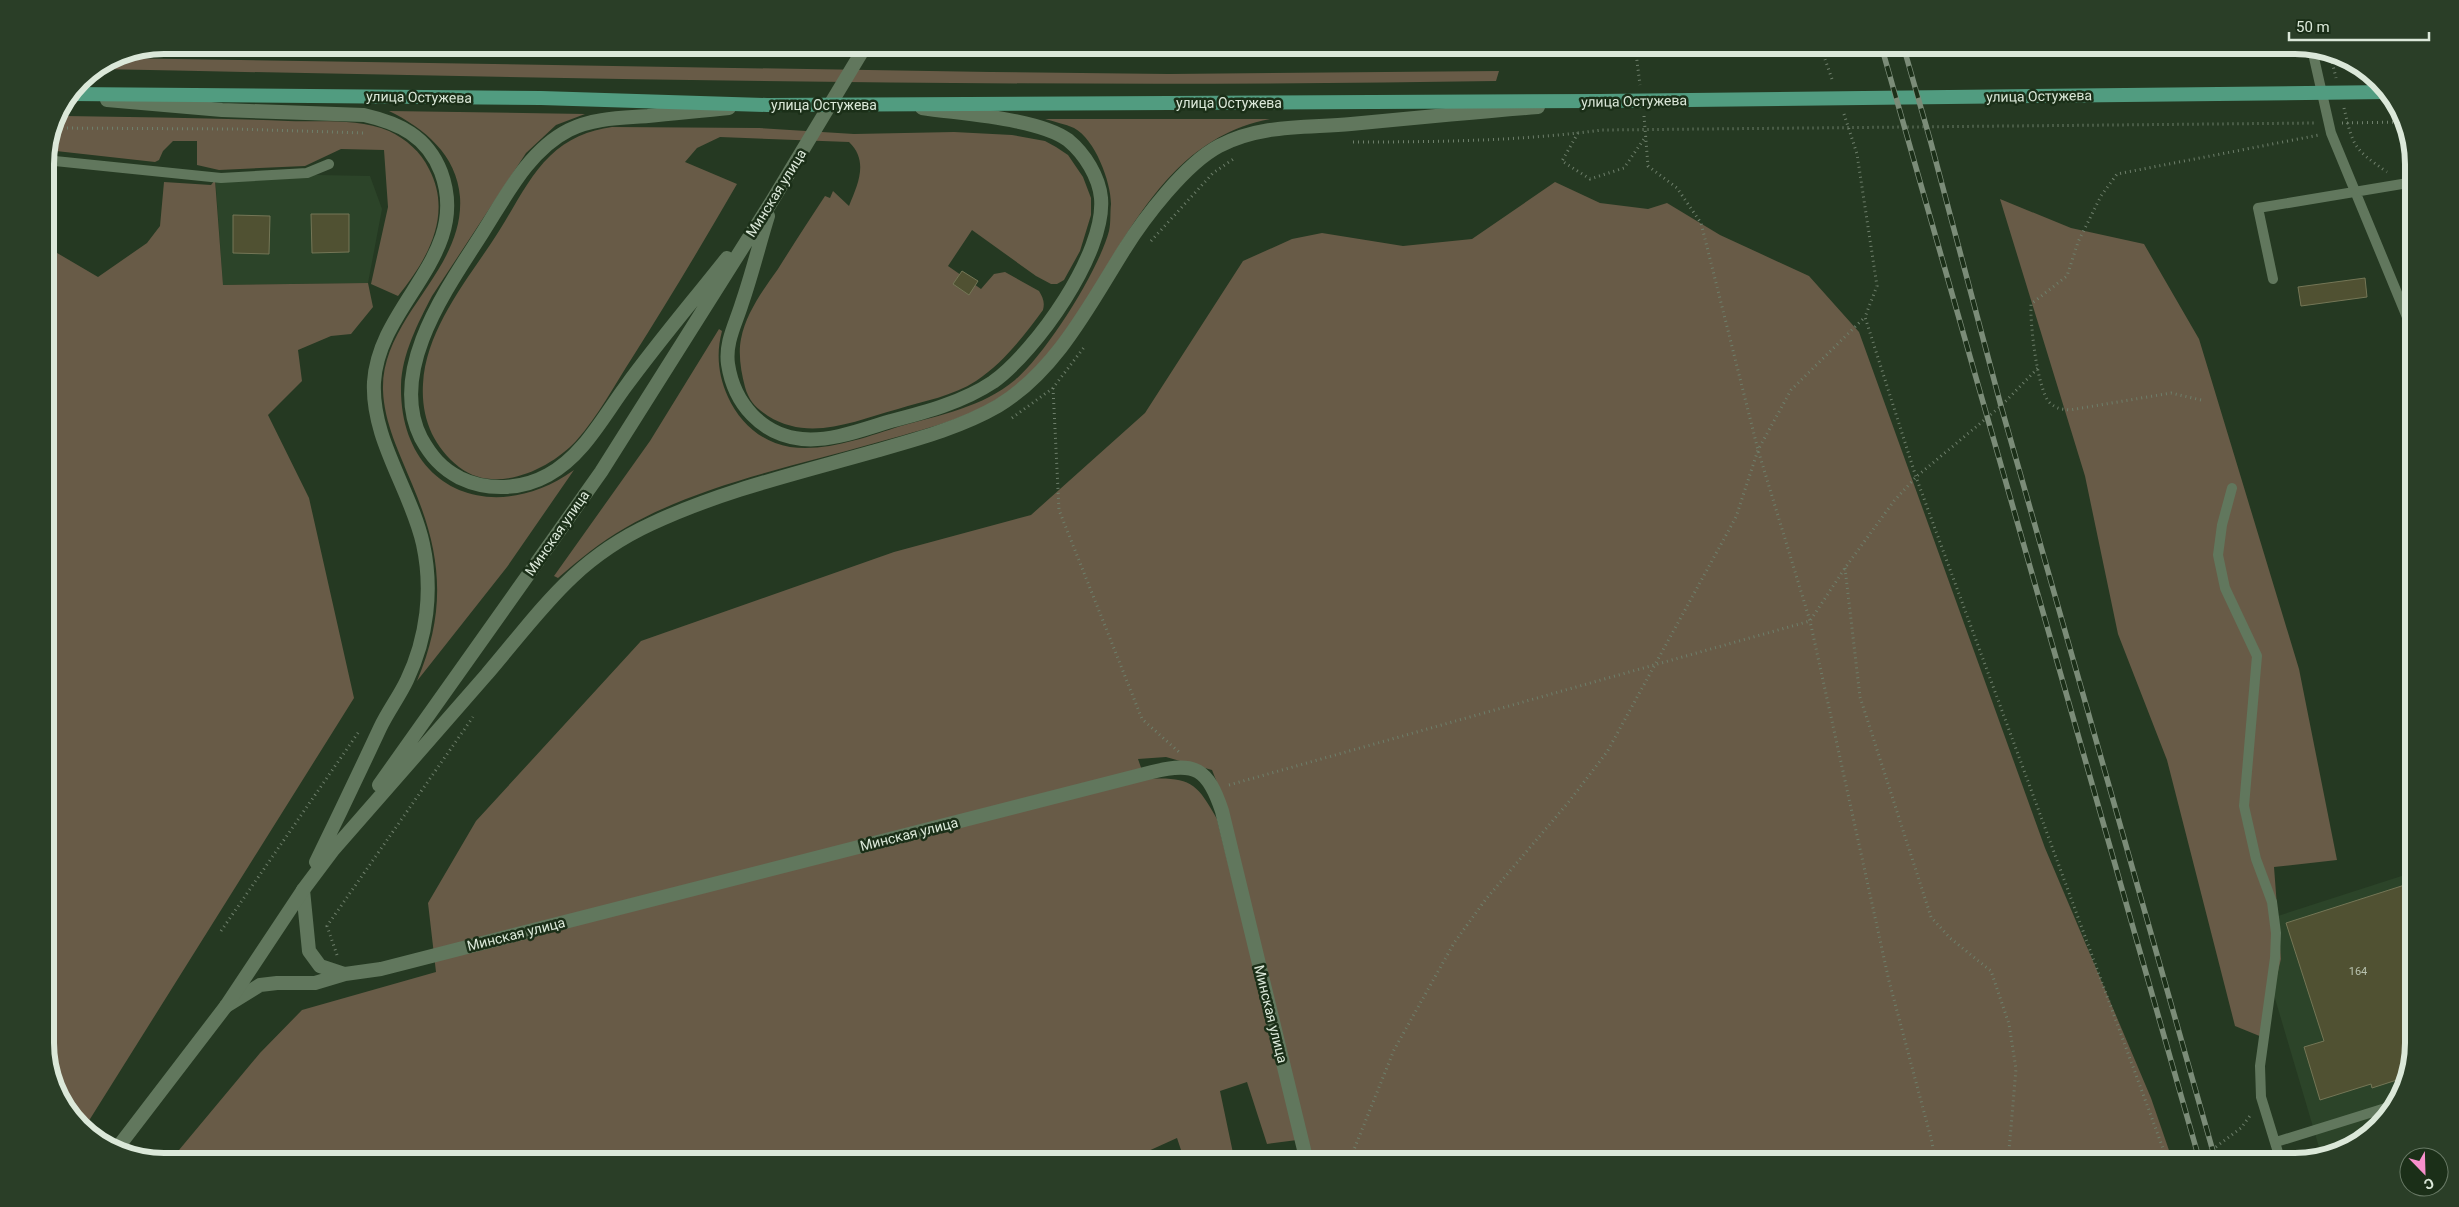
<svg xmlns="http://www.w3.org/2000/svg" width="2459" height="1207" font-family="Roboto,sans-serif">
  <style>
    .built { fill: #2c4429 }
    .green { fill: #685b47 }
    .building { fill: #505132; stroke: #747656 }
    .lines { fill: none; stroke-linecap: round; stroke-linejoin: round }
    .path { stroke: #6e7f6b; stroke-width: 3; stroke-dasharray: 1 4; stroke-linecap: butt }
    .service { stroke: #61775d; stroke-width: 10 }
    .minor { stroke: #61775d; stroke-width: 14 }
    .tertiary { stroke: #61775d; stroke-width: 14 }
    .primary { stroke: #519c80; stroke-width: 14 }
    .rail-casing { stroke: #7b8c78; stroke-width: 5.5 }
    .rail { stroke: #1b2f18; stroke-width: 4; stroke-dasharray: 11; stroke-linecap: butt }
    .labels { text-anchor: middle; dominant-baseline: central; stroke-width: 5; stroke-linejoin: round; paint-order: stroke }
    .number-label { font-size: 11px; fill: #b8c2af }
    .street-label { font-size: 14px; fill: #dbe8d9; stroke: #1b2f18 }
    .rim { fill: none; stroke: #dbe8d9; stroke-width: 6 }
  </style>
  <rect width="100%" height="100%" fill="#253922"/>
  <path class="built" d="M215 173 370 176 382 209 368 283 223 285Z
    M2414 872V1043L2402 1096 2361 1142 2321 1154 2253 924Z"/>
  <path class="green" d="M112 58 991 72 1169 74 1499 71 1496 81C1029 89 563 78 96 69Z
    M389 111 585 114 556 125 526 153 432 296C418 323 402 354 401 385 399 490 493 528 574 470L507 567 417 681C447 610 442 554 412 484 400 454 384 423 383 390 381 317 465 271 460 197 457 155 424 128 389 111Z
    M65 116C139 117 213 118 288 121 320 122 359 118 389 131 406 139 421 152 429 169 453 214 428 259 398 296L371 284 388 207 384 150 341 149 305 166 219 170 197 165V141H173L163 151 159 160 155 162 47 150 54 120Z
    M1045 119H1270C1133 145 1109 312 1014 387 975 419 923 429 875 443 792 467 701 484 625 528 600 542 579 560 558 578L554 576 650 441 719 329 722 331C716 353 718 375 728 397 740 423 761 442 790 447 827 452 866 437 901 426 940 415 983 407 1015 380 1046 354 1099 270 1109 231 1111 223 1110 212 1111 204 1111 182 1095 139 1074 128 1065 124 1055 122 1045 119Z
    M612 127 759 128 854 134 954 132 1012 135 1045 141 1056 147 1068 155 1083 177 1091 198V215L1080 251 1064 280 1057 284H1051L1036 276 972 230 948 266 981 289 994 274 1005 272 1039 291C1043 298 1045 302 1043 310 1023 337 1004 362 976 381 953 396 924 401 898 409 854 421 810 442 768 416 756 408 749 401 745 387 741 372 738 354 741 339 746 313 763 290 778 269 793 245 809 220 825 196L830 198 833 191 849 206C858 184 869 161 849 142L720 137 697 148 685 162 737 184C703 243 668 301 632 358 614 386 598 416 576 441 549 470 495 495 459 467 433 446 421 418 423 384 426 327 470 277 499 231 515 206 529 176 550 156 567 139 589 130 612 127Z
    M215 180 223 285 368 283 373 307 351 334 331 336 298 350 302 381 268 415 309 498 354 698 85 1127 65 1109 45 1051V250H52L98 277 147 243 160 226 164 182 211 185Z
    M1555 182 1600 203 1648 209 1667 203 1720 235 1809 276 1859 332 2045 848 2151 1098 2173 1162H1312L1226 805 1212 770 1166 757 1138 759 1145 779C1189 777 1196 781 1217 819L1297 1140 1267 1144 1247 1082 1220 1091 1233 1153 1204 1162H1185L1177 1138 1124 1162H169L260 1053 302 1010 436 972 428 903 476 821 641 641 894 552 1031 515 1145 413 1243 261 1292 239 1322 233 1403 246 1472 239Z
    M2000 199 2071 228 2144 244 2199 339 2299 669 2337 860 2274 867 2281 959 2262 1037 2235 1026 2167 760 2118 634 2085 476Z"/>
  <path class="building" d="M311 214H349V252L312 253Z
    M233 215 270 216 269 254 233 253Z
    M962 271 978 281 969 295 953 284Z
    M2365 278 2367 297 2301 306 2298 287Z
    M2414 882V1043L2406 1077 2372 1088 2371 1084 2320 1100 2304 1047 2324 1041 2286 923Z"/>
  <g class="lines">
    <path class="path" d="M1635 45 1640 85
      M1820 45 1833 82
      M2330 53 2336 78
      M2344 108C2353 147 2354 149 2387 172
      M1844 114 1857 154 1877 286 1865 317 1916 477 2168 1162
      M1644 116 1648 166 1677 188 1701 223 1758 450 1810 621 1889 981 1932 1142 1935 1162
      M2342 123 2402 122
      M52 128 235 129 365 133
      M1578 133 1562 161 1590 179 1624 168 1646 136
      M1353 142C1436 142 1520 141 1602 130L2316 123
      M1151 241 1213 173 1235 158
      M1053 388 1059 510 1142 719 1179 752
      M2201 400 2171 393 2070 410C2061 409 2056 409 2049 402 2037 387 2030 324 2031 304L2067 276 2078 242 2101 196 2117 174 2319 135
      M1012 418 1053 388 1085 346
      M1845 568 1860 697 1931 917 1950 938 1991 971 2009 1024 2016 1069 2008 1162
      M1229 785 1810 621 1845 568 1894 501 1916 477 2001 406 2038 368
      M221 931 360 730
      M337 955 327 926 473 717
      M1349 1162 1394 1050 1454 943 1486 899 1567 804 1607 752 1736 517 1758 450 1791 390 1865 317
      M2196 1162 2241 1128 2252 1113"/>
    <path class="service" d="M2312 49 2331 133 2414 334
      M45 160 221 178 307 173 329 164
      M2273 279 2258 208 2414 182
      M2232 488 2222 525 2218 555 2225 588 2257 656 2244 806 2256 859 2272 902 2276 933 2275 958 2260 1066 2261 1097 2281 1162
      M2276 1142 2392 1106"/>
    <path class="minor" d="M303 890 309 951 320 966 344 974
      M226 1006 260 985 277 983H315L345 974 381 969 1152 772C1196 761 1208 769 1222 811L1307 1162"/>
    <path class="tertiary" d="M107 100 222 110 364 115C399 123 427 136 441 172 472 255 379 303 374 382 371 439 411 490 423 544 433 590 427 638 407 680 399 697 388 711 380 728 359 773 338 817 316 862
      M768 216C759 245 752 274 742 303 736 323 725 342 728 364 734 404 762 435 802 439 831 442 864 429 891 421 926 412 963 402 993 382 1036 351 1106 253 1101 198 1099 177 1085 154 1068 140 1038 118 960 114 922 108
      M727 258C693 301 658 342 626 386 603 417 583 456 548 475 521 490 487 491 460 478 441 468 431 456 421 438 387 370 448 287 483 232 506 196 529 150 569 130 593 118 621 118 648 116 675 113 702 111 729 108
      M379 785 601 472 772 201 866 45
      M334 849C385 790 436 732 487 674 540 612 573 560 651 524 721 491 798 473 872 452 914 440 960 428 998 406 1056 371 1089 306 1124 250 1144 218 1185 164 1219 146 1261 124 1306 128 1351 124 1413 118 1475 112 1538 107
      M115 1151 226 1006 303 890 339 842"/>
    <path class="primary" d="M545 45H769
      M830 45C1032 47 1235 55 1436 45
      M70 94 541 98 767 105 1599 101 2388 92"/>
    <defs>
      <path id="rail" d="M1881 45 2200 1162
        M1903 45 1931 143 2001 406 2216 1162"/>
    </defs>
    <use href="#rail" class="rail-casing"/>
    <use href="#rail" class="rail"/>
  </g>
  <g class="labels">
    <g class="number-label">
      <text x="2358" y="971">164</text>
    </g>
    <g class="street-label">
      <text transform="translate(2039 96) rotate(-1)">улица Остужева</text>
      <text transform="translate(419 97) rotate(1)">улица Остужева</text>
      <text transform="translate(1634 101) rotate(-1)">улица Остужева</text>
      <text x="1229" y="103">улица Остужева</text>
      <text x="824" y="105">улица Остужева</text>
      <text transform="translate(776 193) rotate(-58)">Минская улица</text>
      <text transform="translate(557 533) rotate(-55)">Минская улица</text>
      <text transform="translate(909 834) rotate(-14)">Минская улица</text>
      <text transform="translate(516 934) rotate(-14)">Минская улица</text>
      <text transform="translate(1271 1014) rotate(76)">Минская улица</text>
    </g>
  </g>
  <path d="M0 0H2459V1207H0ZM164 54H2295A110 110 0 0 1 2405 164V1043A110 110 0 0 1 2295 1153H164A110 110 0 0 1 54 1043V164A110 110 0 0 1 164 54Z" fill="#2a3e27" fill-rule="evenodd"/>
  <path class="rim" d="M164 54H2295A110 110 0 0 1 2405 164V1043A110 110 0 0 1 2295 1153H164A110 110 0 0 1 54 1043V164A110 110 0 0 1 164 54Z"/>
  <g transform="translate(2424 1172) rotate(157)"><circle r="24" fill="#1b2f18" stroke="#687965"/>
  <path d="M0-4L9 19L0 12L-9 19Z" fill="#f890cc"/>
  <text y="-8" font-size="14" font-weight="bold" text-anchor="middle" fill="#dbe8d9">С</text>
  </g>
  <path d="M2289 32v8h140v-8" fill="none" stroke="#dbe8d9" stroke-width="2.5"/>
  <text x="2296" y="32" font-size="15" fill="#dbe8d9" stroke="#1b2f18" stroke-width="4" paint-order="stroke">50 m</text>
</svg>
